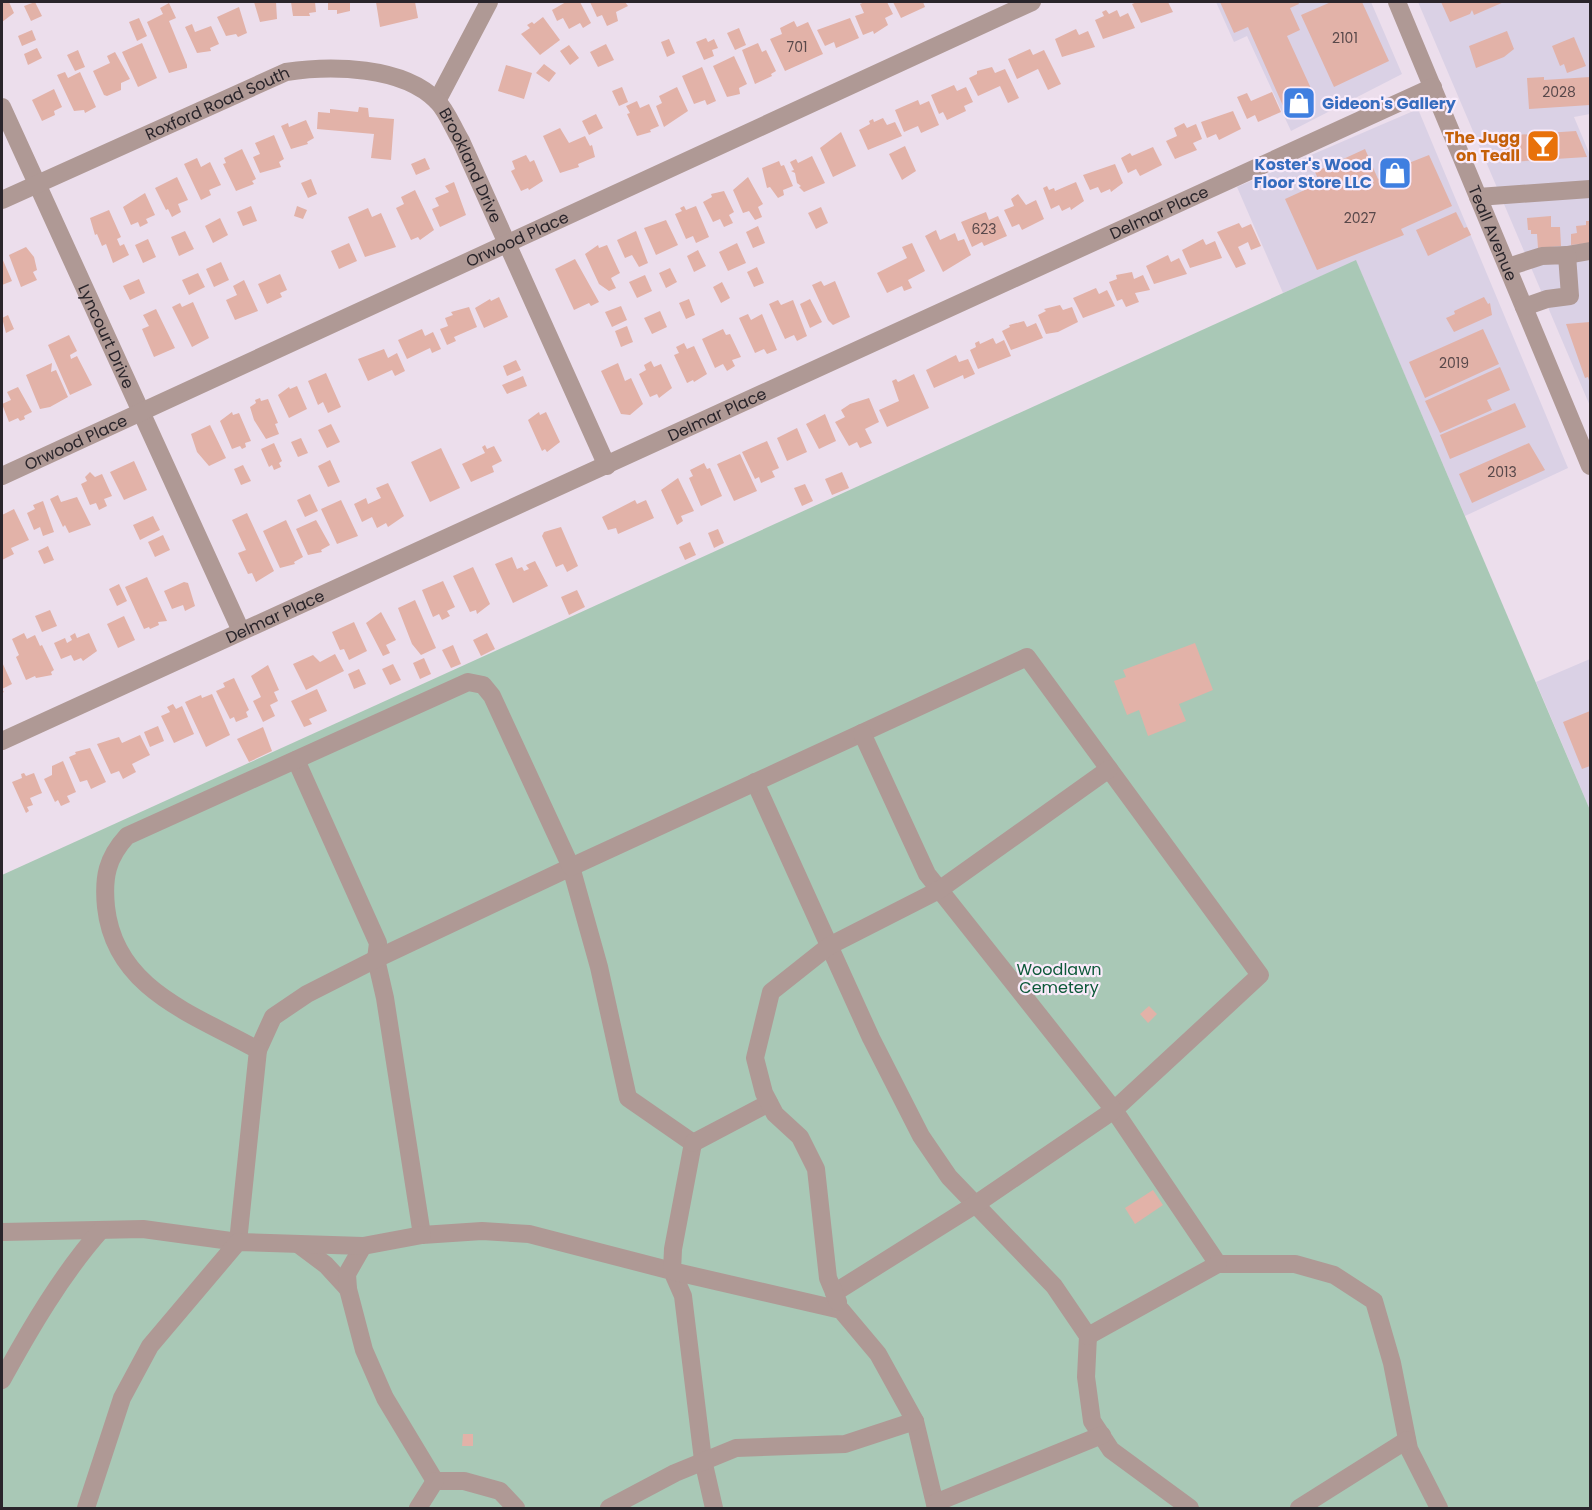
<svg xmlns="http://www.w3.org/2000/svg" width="1592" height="1510" font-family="Poppins,sans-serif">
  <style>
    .commercial { fill: #dad1e5 }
    .green { fill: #a9c8b6 }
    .building { fill: #e2b2a8 }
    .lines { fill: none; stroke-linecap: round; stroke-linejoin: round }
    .minor { stroke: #af9995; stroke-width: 18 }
    .labels { text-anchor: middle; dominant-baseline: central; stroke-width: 4.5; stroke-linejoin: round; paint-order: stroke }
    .number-label { font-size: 14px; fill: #58484a }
    .shop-label { font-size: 16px; font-weight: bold; fill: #366cbe; stroke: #f9ebfa; text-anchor: start }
    .street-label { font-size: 16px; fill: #2a252b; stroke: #f9ebfa }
    .food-label { font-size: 16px; font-weight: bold; fill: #c56008; stroke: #f9ebfa; text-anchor: end }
    .park-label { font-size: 16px; fill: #0d5939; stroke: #f9ebfa }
  </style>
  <rect width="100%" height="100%" fill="#ecdeec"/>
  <path class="commercial" d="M1216 2H1371L1402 74 1291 131 1247 36 1234 42Z
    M1418 2H1590V114L1574 117 1590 155V406Z
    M1418 109 1568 468 1465 516 1356 261 1283 293 1237 187Z
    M1590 659V810L1536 682Z"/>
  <path class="green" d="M1356 260 1590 810V1508H2V875Z"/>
  <path class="building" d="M2 2H9L14 13 2 22Z
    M35 2 42 16 31 21 24 6Z
    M254 2H276L277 19 260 22Z
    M291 2H315L316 12 309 13 310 16H293Z
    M328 2H350V11L337 14V10H328Z
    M376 2H415L418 18 380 27Z
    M566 2H580L591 23 583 28 580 23 569 29 563 18 557 21 552 10Z
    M590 2H625L628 6 616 12 618 21 607 26 602 15 597 17Z
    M865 2H887L893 14 885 18 888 25 874 34 873 31 863 35 855 16 864 13 860 4Z
    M893 2H923L925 7 901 18Z
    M1137 2H1168L1173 12 1141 23 1132 4Z
    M1220 2H1298L1299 4 1290 8 1300 30 1287 36 1314 95 1284 108 1248 27 1234 33Z
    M1331 2H1362L1389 61 1334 87 1301 15Z
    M1441 2H1504L1474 15 1472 10 1470 14 1450 22Z
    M169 3 176 18 169 21 187 65V68L169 73 147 22 163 14 160 8Z
    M239 7 247 33 238 37 236 34 226 36 217 17Z
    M1106 10 1109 14 1117 10 1120 17 1128 13 1135 28 1103 39 1095 20 1104 16 1102 12Z
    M543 17 560 40 540 55 521 34 530 28 527 25 532 22 534 24Z
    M139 18 147 36 137 41 129 22Z
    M850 18 859 38 836 48 834 42 825 46 817 30Z
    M794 21 797 27 808 22 823 54 785 71 770 39 782 34 780 28Z
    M192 24 195 32 211 26 219 44 210 48 211 51 197 53 185 27Z
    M739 28 746 45 735 50 727 33Z
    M1076 29 1079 35 1088 31 1095 47 1062 57 1055 39Z
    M32 30 36 40 22 46 18 36Z
    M1507 31 1514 49 1504 57 1476 68 1469 46Z
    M1574 37 1586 66 1567 73 1564 64 1560 66 1552 46Z
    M706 38 708 42 714 39 718 48 712 50 714 56 704 60 696 42Z
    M669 39 675 53 667 57 661 42Z
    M142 43 157 78 138 87 122 52Z
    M758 43 762 52 766 50 776 71 771 74 772 76 755 84 742 50Z
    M606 44 614 60 598 67 590 52Z
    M569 45 579 58 570 65 560 51Z
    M37 48 42 58 28 65 24 54Z
    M1030 49 1033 55 1044 50 1061 84 1048 90 1038 69 1017 79 1008 59Z
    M78 50 85 67 75 71 67 55Z
    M115 52 130 79 121 83V90L107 96 104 95 93 71 110 63 107 56Z
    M734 56 747 84 739 88 740 94 727 97 713 66Z
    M544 64 556 73 549 82 536 73Z
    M506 65 532 73 524 99 498 91Z
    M702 67 716 101 707 105 705 100 694 104 682 76Z
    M992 67 995 73 1005 69 1019 98 1008 103 1000 86 978 96 969 78 977 74V71Z
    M65 72 68 78 80 72 96 107 85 113 84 110 74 111 57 75Z
    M1544 77V80L1590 77V105L1529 109 1527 78Z
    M954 85 957 91 966 87 973 102 964 106 966 111 947 120 943 112 939 114 931 95Z
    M622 87 628 102 619 106 612 91Z
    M677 87 688 111 664 127 656 106 662 103 659 96Z
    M54 89 62 107 54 111 55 115 42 121 32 100Z
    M1272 92 1281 112 1258 122 1255 115 1247 119 1237 97 1247 93 1251 101Z
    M918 100 920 105 929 101 939 125 921 133 918 126 904 132 895 110Z
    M637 101 640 108 649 104 659 126 650 130 651 132 637 136 627 114 630 113 626 106Z
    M359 107 368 108 369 117 394 119 391 160 371 158 374 134 317 129 318 112 330 113V109L358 112Z
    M1233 111 1241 129 1219 140 1216 134 1207 138 1201 122Z
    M596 114 603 128 589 135 582 121Z
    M883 118 887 125 895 122 902 136 868 150 859 130 870 124 869 121 873 119 874 122Z
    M306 120 314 138 307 142 308 144 291 149 281 126 288 123 289 127Z
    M1184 123 1187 128 1196 124 1202 139 1193 143 1197 150 1175 159 1166 141 1177 136 1174 128Z
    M560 128 569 143 585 136 590 146 592 145 595 157 578 164 579 167 560 173 543 136Z
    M1576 131 1587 157 1510 162 1499 136Z
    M841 132 856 166 833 177 820 148Z
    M274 135 284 159 279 162 281 167 260 173 253 157 260 154 255 143Z
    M905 146 916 171 902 180 889 154Z
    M1153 147 1162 165 1140 176 1136 169 1128 173 1121 158 1130 153 1132 156Z
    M242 149 256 179 252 181 254 184 236 191 223 164 226 163 224 158Z
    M1365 149 1378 179 1387 175 1386 172 1429 155 1452 206 1401 229 1404 235 1317 270 1285 199 1320 183 1315 172Z
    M526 155 530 162 534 160 543 181 529 190 528 188 521 191 511 171 515 169 512 161Z
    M812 156 825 183 804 192 799 187 801 186 797 183 795 173 791 171 794 170 790 162 796 159 798 163Z
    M197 158 201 167 210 162 221 185 209 190 211 195 201 200 184 164Z
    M425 158 430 169 416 175 411 164Z
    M779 161 781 166 784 165 793 186 783 190 784 195 778 198 770 187 767 188 762 168Z
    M1115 164 1123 183 1111 192 1110 189 1101 193 1098 187 1090 190 1083 175Z
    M177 177 188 200 178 204 181 212 172 217 168 209 166 210 155 188Z
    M748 177 763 204 758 207 762 217 755 220 749 211 743 213 733 190Z
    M311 179 317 194 308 198 301 183Z
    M454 182 466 215 440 227 432 209 439 206 435 198 449 192 445 186Z
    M1076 182 1084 201 1071 210 1070 207 1062 211 1059 205 1051 209 1043 188 1047 186 1049 190 1054 188 1055 191Z
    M415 190 434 230 420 240 418 237 411 240 396 208 404 204 401 197Z
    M724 191 734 212 729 215 733 223 724 227 720 219 713 222 703 202 712 197 711 194Z
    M145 193 155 215 146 219 148 223 140 227 138 222 131 225 123 207Z
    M1018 194 1026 205 1036 200 1044 219 1022 230 1019 224 1012 227 1004 210 1014 206 1011 199Z
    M251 206 257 221 243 226 237 212Z
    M297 206 307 210 303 219 294 216Z
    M684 206 686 210 696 206 709 237 696 243 693 236 686 239 675 214 682 211 680 208Z
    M821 207 828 223 816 229 808 213Z
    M368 208 372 217 381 213 396 247 365 257 348 217Z
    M109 210 121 237 117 239 120 246 124 244 129 255 113 263 106 244 102 246 97 234 95 235 90 218Z
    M986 212 989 220 998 216 1007 236 984 246 982 242 972 247 961 222Z
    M1456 212 1464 228 1467 227 1471 235 1428 256 1416 230Z
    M1551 216V227H1560L1561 246 1538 248 1537 234H1531V230H1528L1527 218Z
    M220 218 228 235 213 243 205 226Z
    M666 220 678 245 656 255 644 228Z
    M1586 221H1590V243L1571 245V234L1577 233 1576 226 1586 225Z
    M1239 223 1242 228 1251 224 1261 246 1251 250 1248 242 1238 247 1246 264 1236 268 1217 232Z
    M758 226 765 243 753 248 746 232Z
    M936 230 940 240 955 233 958 241 964 239 971 255 943 272 925 236Z
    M185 231 194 249 179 256 171 237Z
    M636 231 648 263 639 267 632 255 625 258 617 240Z
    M148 239 156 257 143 263 135 245Z
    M1203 239 1206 245 1215 241 1222 258 1190 268 1182 250Z
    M349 243 357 261 339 269 331 251Z
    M737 243 746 263 728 271 719 252Z
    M912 243 925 271 908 280 912 288 904 291 902 286 887 293 877 273 907 258 902 247Z
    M598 245 599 248 607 245 620 273 611 278 616 288 609 291 599 284 585 254Z
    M26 247 34 257 37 270 33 272 37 280 21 287 9 255Z
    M698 250 706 266 694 272 687 256Z
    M1168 255 1171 262 1179 258 1187 274 1154 284 1146 266Z
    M2 258 12 281 2 285Z
    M575 259 599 302 591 306 589 303 574 310 555 269Z
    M221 262 229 280 214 287 206 269Z
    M757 267 764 283 754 287 747 272Z
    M670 268 677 282 666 288 659 273Z
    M1132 272 1134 279 1143 275 1150 290 1135 293 1139 302 1126 307 1122 299 1117 301 1109 282 1117 279 1116 275Z
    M198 273 205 287 189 295 182 280Z
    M280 274 287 290 280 293 282 297 267 304 258 284Z
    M645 275 652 291 637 298 629 282Z
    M139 279 145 293 130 300 123 286Z
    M244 280 258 311 235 320 226 300 237 295 233 286Z
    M821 281 824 286 835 281 850 317 833 325 828 320 812 285Z
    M722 282 730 298 721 303 713 287Z
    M1096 288 1099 294 1107 290 1115 306 1083 318 1073 298Z
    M499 297 508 317 484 328 475 308 490 299 491 301Z
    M1484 297 1488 304 1490 303 1492 315 1454 332 1446 318 1455 314 1454 311Z
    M689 299 695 315 686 319 679 303Z
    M810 299 822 322 810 328 800 304Z
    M778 300 781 305 793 300 807 336 797 341 794 335 785 339 769 304Z
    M193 302 209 338 192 347 172 307 180 303 182 307Z
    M1060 305 1063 310 1072 307 1078 322 1058 332 1046 334 1038 315 1046 311 1044 309Z
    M621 306 627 320 612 327 605 312Z
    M469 307 477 327 454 337 456 341 447 345 440 329 448 326 445 318 453 315 451 312Z
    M156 309 175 348 154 357 142 329 149 326 143 315Z
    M660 311 667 327 652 334 644 318Z
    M748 314 751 320 762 314 777 350 767 354 764 349 755 353 739 318Z
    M8 315 14 329 6 333 2 318Z
    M1024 321 1027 327 1036 323 1043 338 1011 350 1002 331 1010 327 1009 325Z
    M1590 322V384L1588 377 1585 378 1566 324Z
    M627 326 633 342 621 347 615 331Z
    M422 329 425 336 433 332 441 349 432 353 430 348 407 359 398 340Z
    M723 329 726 335 730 334 741 357 732 360 735 366 727 371 723 364 715 368 702 339Z
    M1483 329 1499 364 1425 398 1409 362Z
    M69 335 77 351 70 355 71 359 77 356 92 385 70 395 48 345Z
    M993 338 996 344 1004 340 1011 356 978 369 970 350 976 347 975 343 979 341 980 344Z
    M684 343 687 349 694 346 707 374 694 382 693 380 687 383 674 355 679 353 676 347Z
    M384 349 388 358 397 353 405 371 395 376 392 370 368 381 358 359Z
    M956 355 959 362 968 359 975 374 964 379 963 375 934 388 926 370Z
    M516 360 521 370 507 376 503 366Z
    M651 361 654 367 661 364 672 388 659 398 657 394 650 397 639 374 646 370 644 365Z
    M52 363 51 372 56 370 68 397 50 407 40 409 26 375Z
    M618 363 625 381 631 378 643 404 630 415 621 414 601 371Z
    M1500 367 1510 390 1487 400 1492 410 1440 433 1425 401Z
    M326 373 341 407 328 413 323 402 318 405 308 381Z
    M914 374 929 408 887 427 879 410 899 401 892 381 896 379 898 382Z
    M523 376 527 386 507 394 502 385Z
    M297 386 307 409 289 418 278 395 289 387 290 389Z
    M18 387 32 412 24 416 25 419 20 421 18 418 9 422 2 404 11 400 7 392Z
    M260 398 261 401 268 399 278 423 275 424 279 434 266 439 254 420 250 407 256 403 255 400Z
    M869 398 879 422 865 429 872 443 860 448 857 442 849 446 835 422 845 417 841 410 850 404Z
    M1515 403 1526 427 1450 459 1440 435Z
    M232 412 233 415 239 413 251 441 245 443 246 447 242 449 240 446 232 449 220 421Z
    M539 412 540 415 546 412 560 442 547 452 545 449 542 451 528 420Z
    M825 414 836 441 819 449 806 424Z
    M331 424 340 442 327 448 318 430Z
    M210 425 226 458 209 466 197 452 191 434Z
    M797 428 807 452 787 461 777 438Z
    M301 438 308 453 298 457 291 442Z
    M767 441 779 468 772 471 775 477 761 483 759 477 755 479 742 452Z
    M274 443 282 461 279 463 281 467 274 470 272 465 269 467 261 449Z
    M1529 443 1545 470 1472 503 1459 474Z
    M485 445 487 449 494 446 502 461 492 466 494 472 471 482 462 464 485 453 482 447Z
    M441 448 460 488 430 502 411 462Z
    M740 454 757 491 734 501 717 464Z
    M330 460 340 482 328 487 318 466Z
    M134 461 147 490 124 500 110 472Z
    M704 463 707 469 710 468 722 496 701 506 689 478 693 476 690 470Z
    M243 465 251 481 241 485 234 469Z
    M90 472 95 477 102 474 112 496 104 499 107 506 99 510 96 503 90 505 81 484 87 481 85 477Z
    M842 472 849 488 832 495 825 479Z
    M678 478 694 511 681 516 683 521 677 525 661 490Z
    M388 483 404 516 388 527 386 523 377 528 372 517 362 522 354 504 366 498 368 504 381 498 376 488Z
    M805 484 813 501 802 506 794 488Z
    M310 494 318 511 305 517 297 500Z
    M58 495 61 502 77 497 91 525 69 533 65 525 63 527 50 499Z
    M341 500 358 536 337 544 321 509Z
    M635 500 637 504 646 500 654 518 618 534 616 528 608 530 602 517Z
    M43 501 54 532 43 536 40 527 34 530 27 513 35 509 33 505Z
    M14 509 29 540 11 548 14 554 2 560V515Z
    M247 513 274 571 256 582 252 573 248 574 238 553 246 550 232 520Z
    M153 516 160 530 140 540 133 525Z
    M286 520 303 557 294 562 295 564 280 568 263 531Z
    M316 520 330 545 321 550 322 552 308 555 296 529Z
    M561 527 578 566 567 572 563 564 556 567 542 536 544 532Z
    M718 529 724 543 714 548 708 533Z
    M163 535 170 550 155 557 148 542Z
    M690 542 696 555 685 560 679 547Z
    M48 546 54 560 44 564 38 551Z
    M512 557 517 569 522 567 524 571 529 569 526 565 535 561 548 586 513 603 495 564Z
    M473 567 490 604 477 614 476 610 470 612 453 576Z
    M147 577 167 621 158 622 159 625 150 629 149 627 144 629 125 587Z
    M443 581 455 607 447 611 450 616 442 620 439 614 433 617 422 590Z
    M184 582 188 583 195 606 185 611 183 605 172 609 164 591Z
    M119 584 127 601 117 606 109 589Z
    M577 590 585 607 569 615 561 597Z
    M415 600 436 648 421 655 412 644 398 608Z
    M50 610 57 626 42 632 35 616Z
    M381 612 396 640 386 645 390 653 383 656 366 623Z
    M124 616 135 640 118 648 107 624Z
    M354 622 367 651 349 660 344 649 340 650 332 632Z
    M24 633 27 639 35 635 40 646 42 645 54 670 51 672 52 675 36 678 35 676 26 680 16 657 19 655 12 639Z
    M75 633 77 638 89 633 97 651 83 661 81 658 74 661 71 655 61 659 54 643 65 638 67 643 72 640 70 636Z
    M487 633 495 649 481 656 473 640Z
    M1195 643 1213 690 1179 704 1186 721 1148 736 1139 710 1127 715 1114 681 1126 677 1123 670Z
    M453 645 461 664 451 668 442 650Z
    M335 654 344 671 306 690 293 664 313 655 320 662Z
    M424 658 431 674 420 679 413 663Z
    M2 662 12 684 2 689 4 692 2 693Z
    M393 664 401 680 390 685 382 669Z
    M268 665 279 690 274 692 278 701 270 705 275 716 263 722 253 701 261 697 251 676Z
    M359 669 366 684 354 689 348 674Z
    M234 678 249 710 246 712 248 717 236 722 234 717 230 719 216 691 225 687 223 683Z
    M317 689 327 711 309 719 312 724 304 727 291 701Z
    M212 694 230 735 206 747 185 702 201 695 202 698Z
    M173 704 176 709 182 706 194 734 174 743 161 716 170 712 167 707Z
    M1590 711V766L1582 769 1563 722Z
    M158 726 164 741 150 747 144 732Z
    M263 727 272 751 249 762 237 739Z
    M140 735 150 755 132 764 136 772 123 779 119 771 111 774 97 744 119 737 122 743Z
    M90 748 106 782 91 789 87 780 80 782 69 757 76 754 75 752Z
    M63 761 76 792 67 796 70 802 61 806 58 800 55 802 44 779 52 775V766Z
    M24 773 26 776 34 773 42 793 30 798 33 805 27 807 29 811 26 813 12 782 22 778 21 774Z
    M1149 1006 1157 1014 1148 1023 1140 1014Z
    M1153 1190 1163 1205 1135 1224 1125 1208Z
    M463 1434H473V1446H462Z"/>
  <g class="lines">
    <g class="minor">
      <path id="s1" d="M1397 2 1590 466"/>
      <path d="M437 101 489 2"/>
      <path id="s2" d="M2 107 241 631"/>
      <path d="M1478 197 1590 189"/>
      <path id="s3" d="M2 200 286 72C331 65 403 66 437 101 447 111 453 128 461 141L607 466"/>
      <path d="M1567 255 1590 251"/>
      <path d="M1508 267 1542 256 1567 255 1570 296 1547 299 1524 307"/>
      <path id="s4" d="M2 476 1032 2"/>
      <path id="s5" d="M2 741 1433 87"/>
      <path d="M296 760 378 943 376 959 385 998 422 1235 482 1231 529 1234 672 1271 683 1296 703 1460 714 1508"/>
      <path d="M755 782 871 1038 921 1136 949 1177 1054 1286 1088 1336 1086 1377 1092 1421 1111 1450 1190 1508"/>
      <path d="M258 1050 273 1017 307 994 376 959 571 867 599 967 628 1098 693 1143 673 1249 672 1271 841 1310 878 1354 915 1421 936 1508"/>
      <path d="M693 1143 769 1103"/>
      <path d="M2 1232 143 1229 238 1242 258 1050C194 1014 115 990 106 907 103 877 107 858 127 836L468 682 483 685 492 696 571 867 1027 657 1260 975 1114 1110 1218 1264H1295L1334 1275 1374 1301 1392 1363 1409 1449 1439 1508"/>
      <path d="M298 1244 326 1265 348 1289"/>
      <path d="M363 1246 347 1274 348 1289 364 1350 385 1398 435 1481H464L500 1491 516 1508"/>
      <path d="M834 1293 976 1204 1114 1110 927 874 862 733"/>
      <path d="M838 1302 828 1278 816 1169 800 1137 775 1114 764 1093 755 1058 771 992 829 946 939 890 1109 769"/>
      <path d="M1088 1336 1218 1264"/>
      <path d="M2 1380C30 1329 62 1274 101 1230"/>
      <path d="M935 1503 1102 1435"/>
      <path d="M86 1508 122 1398 150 1346 238 1242 363 1246 422 1235"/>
      <path d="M418 1508 435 1481"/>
      <path d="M609 1508 675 1473 736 1448 845 1444 915 1421"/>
      <path d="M1299 1508 1407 1440"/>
    </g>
  </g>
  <defs>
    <symbol id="shop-square" viewBox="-11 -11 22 22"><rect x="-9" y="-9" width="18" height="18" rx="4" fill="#3f7fe0" stroke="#f9ebfa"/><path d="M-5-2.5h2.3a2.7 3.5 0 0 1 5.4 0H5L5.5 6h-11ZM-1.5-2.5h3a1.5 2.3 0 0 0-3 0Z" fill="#fff"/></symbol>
    <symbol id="bar-square" viewBox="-11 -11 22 22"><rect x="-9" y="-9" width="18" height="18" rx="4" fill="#e8710a" stroke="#f9ebfa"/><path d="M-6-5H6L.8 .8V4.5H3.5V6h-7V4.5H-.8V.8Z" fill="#fff"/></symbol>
  </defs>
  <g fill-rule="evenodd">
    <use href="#shop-square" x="1280" y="84" width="38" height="38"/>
    <use href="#bar-square" x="1524" y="127" width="38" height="38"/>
    <use href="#shop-square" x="1376" y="154" width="38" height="38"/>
  </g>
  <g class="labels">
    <g class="number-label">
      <text x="1345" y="38">2101</text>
      <text x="797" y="47">701</text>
      <text x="1559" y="92">2028</text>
      <text x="1360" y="218">2027</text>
      <text x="984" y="229">623</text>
      <text x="1454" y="363">2019</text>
      <text x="1502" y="472">2013</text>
    </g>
    <g class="shop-label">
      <text x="1322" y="103">Gideon's Gallery</text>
      <text x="1372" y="164" text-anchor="end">Koster's Wood<tspan x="1372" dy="18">Floor Store LLC</tspan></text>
    </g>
    <g class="street-label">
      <text stroke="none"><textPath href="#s3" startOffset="236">Roxford Road South</textPath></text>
      <text stroke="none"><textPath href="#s3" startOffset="543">Brookland Drive</textPath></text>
      <text stroke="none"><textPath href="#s5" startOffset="1272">Delmar Place</textPath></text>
      <text stroke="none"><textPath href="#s1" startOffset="250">Teall Avenue</textPath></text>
      <text stroke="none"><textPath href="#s4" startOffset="567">Orwood Place</textPath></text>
      <text stroke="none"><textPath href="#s2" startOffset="252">Lyncourt Drive</textPath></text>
      <text stroke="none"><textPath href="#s5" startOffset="786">Delmar Place</textPath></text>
      <text stroke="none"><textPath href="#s4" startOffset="81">Orwood Place</textPath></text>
      <text stroke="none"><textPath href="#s5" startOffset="300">Delmar Place</textPath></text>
    </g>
    <g class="food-label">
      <text x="1520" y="137">The Jugg<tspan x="1520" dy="18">on Teall</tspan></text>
    </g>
    <g class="park-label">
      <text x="1059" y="969">Woodlawn<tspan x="1059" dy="18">Cemetery</tspan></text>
    </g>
  </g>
  <rect width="1592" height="1510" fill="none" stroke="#2a252b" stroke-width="6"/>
</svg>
